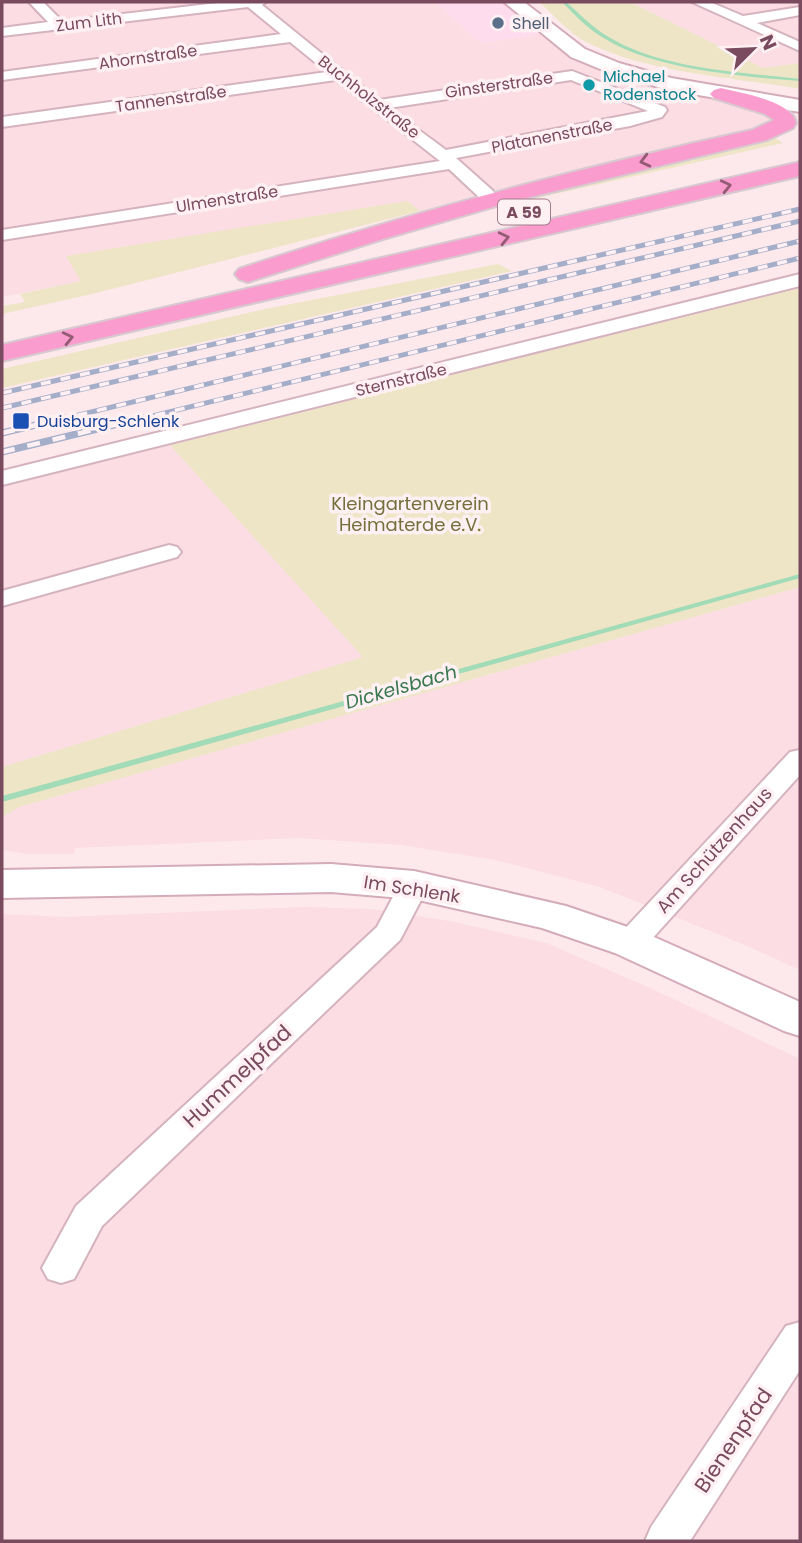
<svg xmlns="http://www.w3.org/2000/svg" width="802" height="1543" font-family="Poppins,sans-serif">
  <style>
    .residential { fill: #fbdde3 }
    .commercial { fill: #fedced }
    .green { fill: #ede5c6 }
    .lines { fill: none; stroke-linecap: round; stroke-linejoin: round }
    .stream { fill: #a1dbb7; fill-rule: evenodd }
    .street-casing { stroke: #d5b3be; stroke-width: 4 }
    .secondary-casing { stroke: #d4abb9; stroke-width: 4 }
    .highway-casing { stroke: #d7c9cf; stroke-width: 4 }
    .street { fill: #fff; fill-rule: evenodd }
    .secondary { fill: #fff; fill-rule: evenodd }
    .highway { fill: #fa9dce; fill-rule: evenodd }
    .rail-far1-casing { stroke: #a5aec9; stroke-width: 5 }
    .rail-casing { stroke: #a5aec9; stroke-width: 7 }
    .rail-far1 { stroke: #fff0f3; stroke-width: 3.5; stroke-dasharray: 10; stroke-linecap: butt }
    .rail { stroke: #fff0f3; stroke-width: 4.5; stroke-dasharray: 13; stroke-linecap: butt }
    .oneway { stroke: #945b75 }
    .service-dot { fill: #5c6f8a; stroke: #fff0f3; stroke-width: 2.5 }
    .culture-dot { fill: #0f9aa8; stroke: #fff0f3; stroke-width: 2.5 }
    .transit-dot { fill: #1a4fb4; stroke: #fff0f3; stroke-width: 2.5 }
    .labels { text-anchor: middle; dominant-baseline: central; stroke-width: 7; stroke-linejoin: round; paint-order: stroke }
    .far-street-label { font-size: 16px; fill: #7a4a5f; stroke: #fff0f3 }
    .far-service-label { font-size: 16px; fill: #4e5e75; stroke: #fff0f3; text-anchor: start }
    .far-culture-label { font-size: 16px; fill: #0d838f; stroke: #fff0f3; text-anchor: start }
    .shield { fill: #fff0f3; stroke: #a27c8b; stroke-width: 2 }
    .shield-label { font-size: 16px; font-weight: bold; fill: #7a4a5f }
    .far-transit-label { font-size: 16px; fill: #164399; stroke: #fff0f3; text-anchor: start }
    .park-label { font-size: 18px; fill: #746f3b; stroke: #fff0f3 }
    .street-label { font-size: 18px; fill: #7a4a5f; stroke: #fff0f3 }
    .water-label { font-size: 19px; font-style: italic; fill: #3a7851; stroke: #fff0f3 }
    .near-street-label { font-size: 21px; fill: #7a4a5f; stroke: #fff0f3 }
  </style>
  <rect width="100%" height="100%" fill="#fde9ec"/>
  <path class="residential" d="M2 2H449L437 4 481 43 550 33 578 53 770 108 782 126 496 190 420 211 407 201 66 257 82 281 2 297Z
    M630 2H800V63L763 68Z
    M170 445 364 657 2 767V486Z
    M800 587V970L738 942 600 887 496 860 401 845 299 838 75 848 74 854H28L2 850V817L19 807Z
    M304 907 371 909 450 921 546 943 648 987 800 1059V1541H2V914L65 917Z"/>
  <path class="commercial" d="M449 2H513L551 33 481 43 436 3Z"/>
  <path class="green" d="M539 2H630L763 68 800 63V89C732 77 646 73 584 41 568 32 553 14 539 2Z
    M772 136 783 143 430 222Z
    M407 201 420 211 92 294 2 314V306L25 302 20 294 81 281 66 256Z
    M498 264 512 271 2 388V369L265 309Z
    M800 288V587L19 807 2 817V767L363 657 170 445Z"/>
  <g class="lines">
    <path class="stream" d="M562 2H566C580 14 592 27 607 36 660 69 739 72 800 79V81C741 76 653 70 602 37 587 28 574 14 562 2Z
      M800 574V578L2 802V796Z"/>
    <defs>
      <path id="street" d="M29 2H43L62 21 226 2H266L262 5 379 100 572 71 665 107 667 110 662 117 630 126 456 158 492 190 495 194 492 198H480L449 169 2 240V230L440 161 336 80 2 127V117L327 72 290 42 2 80V72L281 34 248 7 2 36V28L48 22ZM571 80 648 111 446 150 389 108Z
        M692 2H710L743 16 800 7V15L757 23 800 42V51Z
        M800 274V286L2 485V471Z
        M169 545 177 547 181 552 177 557 2 606V591Z
        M800 750V775L641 951 630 954 619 951 614 943 619 935 790 752Z
        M414 875 425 878 429 885 400 940 102 1226 74 1279 61 1283 48 1279 42 1268 76 1206 377 927 403 878Z
        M800 1322V1370L690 1541H645L651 1527 786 1326Z"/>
      <path id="secondary" d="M504 2H524L585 49 619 63 671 78 800 100V112L668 90 605 71 571 57Z
        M331 864 414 871 566 906 645 933 800 1002V1036L784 1031 615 953 542 928 414 899 331 892 2 898V870Z"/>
      <path id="highway" d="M721 88C741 93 792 101 796 123L793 128 767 140 510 202 383 239 257 279 248 282 239 279 235 274 239 269C408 213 579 168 752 130L774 120 765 114 714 98 710 94 714 90Z
        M800 162V176L2 361V345Z"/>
    </defs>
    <use href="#street" class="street-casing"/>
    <use href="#secondary" class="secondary-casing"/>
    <use href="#highway" class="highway-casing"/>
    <use href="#street" class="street"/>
    <use href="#secondary" class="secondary"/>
    <use href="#highway" class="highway"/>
    <defs>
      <path id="rail-far1" d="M2 393 800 209
        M2 408 800 221
        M58 420 800 241
        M136 420 800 258"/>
      <path id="rail" d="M2 433 65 418
        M2 452 143 418"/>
    </defs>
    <use href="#rail-far1" class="rail-far1-casing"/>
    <use href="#rail" class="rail-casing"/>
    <use href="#rail-far1" class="rail-far1"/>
    <use href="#rail" class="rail"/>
  </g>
  <defs><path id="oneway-chevron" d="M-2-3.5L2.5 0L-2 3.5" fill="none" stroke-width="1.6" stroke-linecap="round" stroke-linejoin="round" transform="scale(1.75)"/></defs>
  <g class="oneway">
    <use href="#oneway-chevron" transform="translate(645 161) rotate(166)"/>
    <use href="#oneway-chevron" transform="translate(726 186) rotate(-13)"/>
    <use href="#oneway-chevron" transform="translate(504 238) rotate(-13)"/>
    <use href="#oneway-chevron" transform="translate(68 338) rotate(-13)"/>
  </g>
  <circle class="service-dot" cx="498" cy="23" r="7"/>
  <circle class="culture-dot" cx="589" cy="85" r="7"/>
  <rect class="transit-dot" x="12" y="412" width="18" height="18" rx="3.5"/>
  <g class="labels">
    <g class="far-street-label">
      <text transform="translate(89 22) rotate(-7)">Zum Lith</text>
      <text transform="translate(148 57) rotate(-8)">Ahornstraße</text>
      <text transform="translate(499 85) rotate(-8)">Ginsterstraße</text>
      <text transform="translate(369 97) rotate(38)">Buchholzstraße</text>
      <text transform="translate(171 99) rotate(-8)">Tannenstraße</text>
      <text transform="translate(552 136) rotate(-11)">Platanenstraße</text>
      <text transform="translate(227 199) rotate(-9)">Ulmenstraße</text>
      <text transform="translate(401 380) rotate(-14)">Sternstraße</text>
    </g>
    <g class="far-service-label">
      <text x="512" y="23">Shell</text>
    </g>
    <g class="far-culture-label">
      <text x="603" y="76">Michael<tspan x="603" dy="18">Rodenstock</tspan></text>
    </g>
    <rect class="shield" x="498" y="199.5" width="52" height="25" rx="5"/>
    <g class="shield-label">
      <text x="524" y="212">A 59</text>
    </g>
    <g class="far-transit-label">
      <text x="37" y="421">Duisburg-Schlenk</text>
    </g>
    <g class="park-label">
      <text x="410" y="503">Kleingartenverein<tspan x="410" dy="21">Heimaterde e.V.</tspan></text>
    </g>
    <g class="street-label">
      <text transform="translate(714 850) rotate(-48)">Am Schützenhaus</text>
      <text transform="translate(412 889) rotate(9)">Im Schlenk</text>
    </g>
    <g class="water-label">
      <text transform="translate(401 687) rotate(-16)">Dickelsbach</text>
    </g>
    <g class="near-street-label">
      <text transform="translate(237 1076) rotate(-43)">Hummelpfad</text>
      <text transform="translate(733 1440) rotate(-56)">Bienenpfad</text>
    </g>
  </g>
  <rect width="802" height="1543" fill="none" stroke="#7a4a5f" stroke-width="7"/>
  <g transform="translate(753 49) rotate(66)" stroke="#fff0f3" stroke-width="5" paint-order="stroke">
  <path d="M0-5L12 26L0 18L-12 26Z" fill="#7a4a5f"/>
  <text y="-10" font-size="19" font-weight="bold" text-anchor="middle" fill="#7a4a5f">N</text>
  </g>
</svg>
